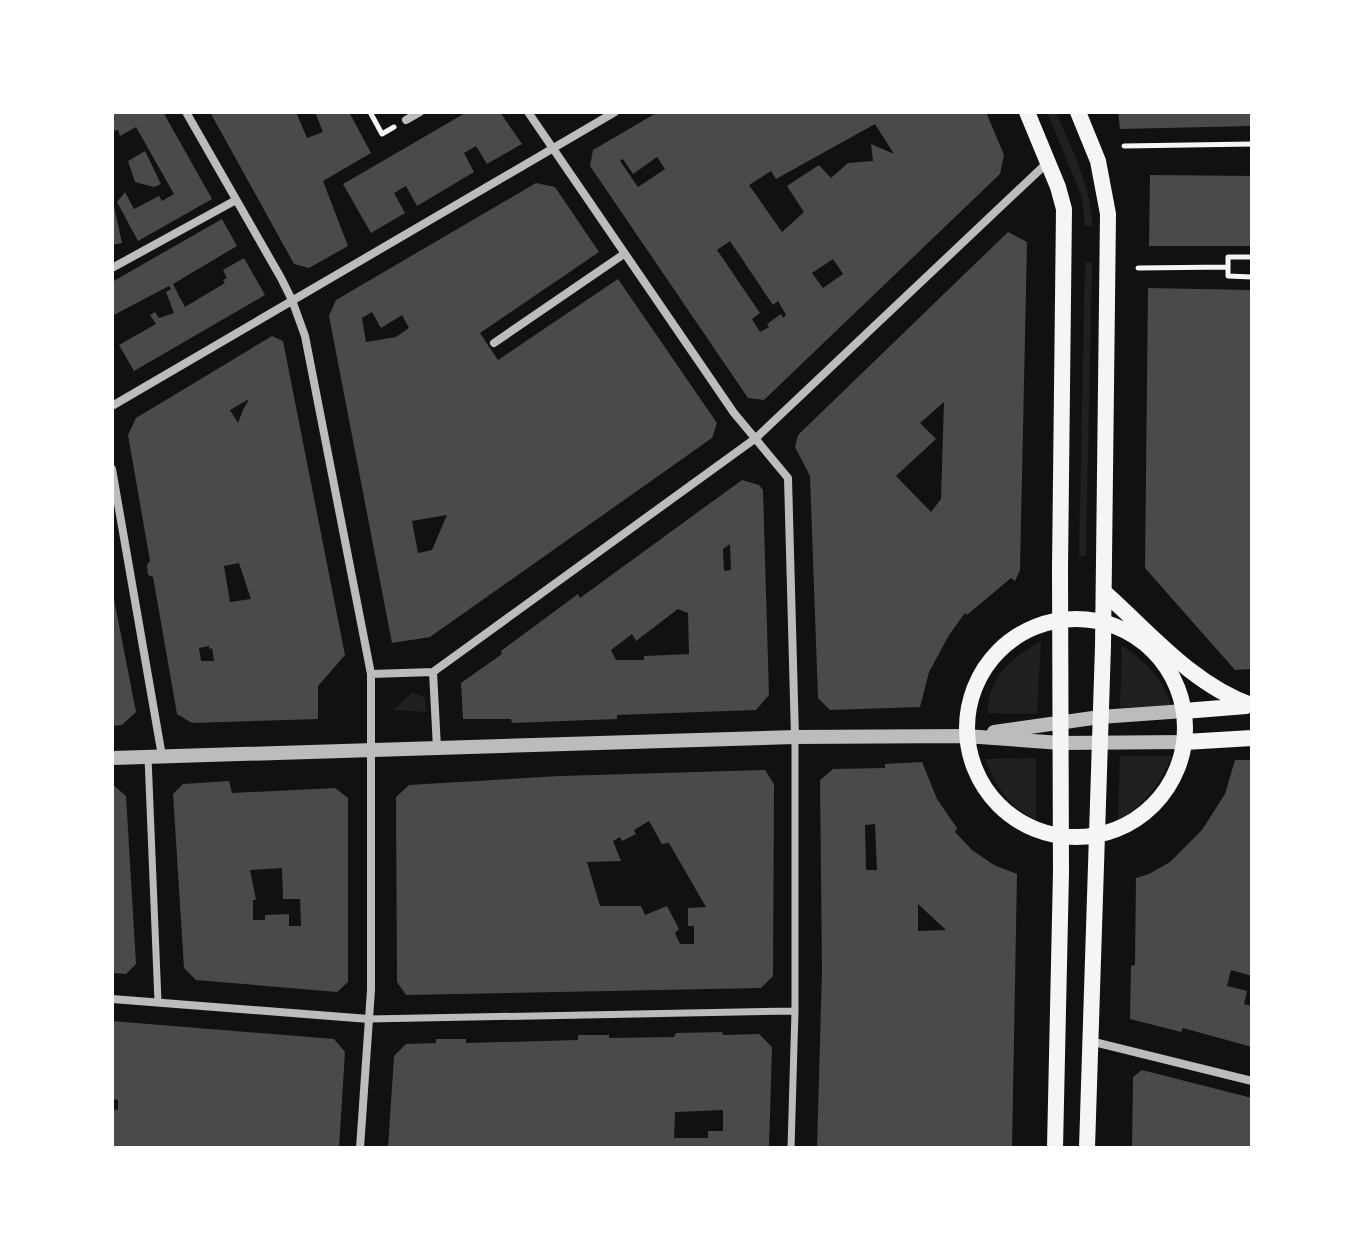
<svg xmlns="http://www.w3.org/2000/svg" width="1364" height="1260" font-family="Jost,sans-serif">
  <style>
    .green { fill: #202020 }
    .building { fill: #4a4a4a; fill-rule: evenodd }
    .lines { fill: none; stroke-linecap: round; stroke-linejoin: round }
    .path { stroke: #f5f5f5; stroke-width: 5 }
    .pedestrian { stroke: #bcbcbc; stroke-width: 7 }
    .minor { stroke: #bcbcbc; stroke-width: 8 }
    .tertiary { stroke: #bcbcbc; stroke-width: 14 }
    .secondary { stroke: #f5f5f5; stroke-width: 16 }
  </style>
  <rect width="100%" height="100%" fill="#111"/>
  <path class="green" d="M1047 112H1056C1072 149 1090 185 1093 226H1085L1082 197Z
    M1085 261 1092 262 1086 556H1079Z
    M1041 641 1037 714 988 713C986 679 1014 656 1041 641Z
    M1122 646C1146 661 1162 678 1171 705L1120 708Z
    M413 692 425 697 426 712 393 710Z
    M1120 756H1172C1160 785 1144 804 1118 822Z
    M1036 758V820C1009 806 995 787 985 759Z"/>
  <path class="building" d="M112 112H163L212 199 138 241 117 202 125 192 134 209 159 196 162 201 174 194 136 127 120 136 118 130 112 131V120L115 119Z
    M210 112H296L307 138 323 132 315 112H349L371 153 323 181 348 246 309 268 294 264Z
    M467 112H500L522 144 487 164 476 146 464 153 474 172 417 206 406 186 399 190 394 193 405 213 371 233 343 184Z
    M658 112H986L1004 155 1000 174 764 400 748 398 590 166 593 150ZM875 124 894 154 871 144 873 161 848 163 831 178 819 165 787 186 804 212 782 232 749 185 771 171 776 179ZM657 157 665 169 638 187 620 161 623 159 633 174ZM730 241 773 305 778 301 786 315 783 318 781 314 767 324 769 327 760 332 752 319 760 313 717 250ZM833 259 843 274 823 288 812 273Z
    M1118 112H1252V126L1120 129Z
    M145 151 161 184 154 187 135 182 128 161Z
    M1150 175 1252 176V246H1149Z
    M536 183 555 187 599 252 480 333 498 360 618 279 717 423 712 438 430 637 392 643 329 316 336 300ZM372 312 381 328 402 315 409 328 396 337 366 342 362 318ZM447 515 432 550 418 553 412 521Z
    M112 197 122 243 112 245Z
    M222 219 237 246 173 284 179 296 185 307 225 283 223 280 227 278 223 270 244 258 265 295 134 371 119 345 156 324 150 315 155 312 159 318 174 313 166 292 171 289 169 286 112 316V282Z
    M1008 232 1027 242 1020 570 1015 581 1011 578 967 615 965 613 949 635 929 672 920 707 830 710 818 698 810 476 795 447 798 435ZM944 402 941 499 931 512 896 476 936 439 920 423Z
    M1148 288 1252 290 1250 468H1252V669L1235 670 1145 568Z
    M272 336 283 341 345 655 318 686V719L192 723 177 714 153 577 148 575 147 565 150 561 128 435 136 418ZM249 399 243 410 238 423 230 410ZM239 563 251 599 230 602 224 566ZM209 646V649L212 648 214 661H201L199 648Z
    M742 480 759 485 763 490 769 695 756 710 617 715V719L512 723 511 719H463L461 683 502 654 501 651 578 594 580 598ZM730 544 731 570 724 571 723 549ZM678 609 688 613 689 654 644 656V660H616L611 650 632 634 636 641Z
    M112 589 136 712 122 725 112 726Z
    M1235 760H1252V976L1231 970 1227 986 1247 991 1244 1004 1252 1006V1047L1183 1028 1181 1032 1130 1019 1131 966 1135 965 1136 878 1149 874 1170 862 1202 830 1225 794Z
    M922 762 937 799 957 828 955 832 972 850 994 865 1017 874 1012 1148H817L822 970 820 780 833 769 885 768V764ZM875 824 877 870H866L865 825ZM918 904 946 930 918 931Z
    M765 770 774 784 773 976 761 988 406 995 397 982 396 797 409 785 560 776ZM649 821 662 844 669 843 706 907 688 908V926H694V944H680L675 933 679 929 667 906 645 915 641 906H600L587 862 621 861 613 841 620 837 622 841 636 834 634 830Z
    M229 781 232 793 335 788 348 798V982L337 992 196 980 184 968 173 794 183 784ZM282 868 283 899H300L301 926H289V914L265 915V920H253V900H256L250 870Z
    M112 784 126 796 136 964 126 974 112 973Z
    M112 1021 334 1039 345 1052 339 1148H112V1109L118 1110V1100L112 1099Z
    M722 1032 723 1035 759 1034 772 1047 769 1148H388L394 1056 406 1044 436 1043V1039H466V1043L578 1040V1035H609V1038L674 1037 676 1033ZM723 1110V1131H708V1138H674L675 1112Z
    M1142 1070 1252 1098V1148H1132L1133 1077Z"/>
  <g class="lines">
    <path class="path" d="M370 112 382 134 394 127
      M1124 146 1252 144
      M1252 257H1228V276L1252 277
      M1138 268 1228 267"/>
    <path class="pedestrian" d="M148 757 158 1002
      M369 1019 795 1011
      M791 1148 795 1011V737"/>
    <path class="minor" d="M186 112 281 278 292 300 305 336 371 674
      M528 112 734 413 788 478 795 737
      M406 120 420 112
      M112 268 236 200
      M494 343 624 254
      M112 406 615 112
      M112 469 162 756
      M433 672 756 438 1048 162
      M112 999 369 1019
      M1090 1041 1252 1081
      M360 1148 371 990V674L433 672 437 748"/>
    <path class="tertiary" d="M994 732 1100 717 1184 711
      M112 758 795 737 966 736 1061 743 1185 742"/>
    <path class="secondary" d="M1027 112 1058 187 1064 209 1060 569 1061 872 1055 1148
      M1078 112 1098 161 1108 214 1103 646 1087 1148
      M1104 592C1149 632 1193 685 1251 705
      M967 728a109 109 0 1 1 218 0a109 109 0 1 1-218 0Z
      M1184 711 1246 706
      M1185 742 1252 738"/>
  </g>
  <rect width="1364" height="1260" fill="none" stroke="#ffffff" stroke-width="228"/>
</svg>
